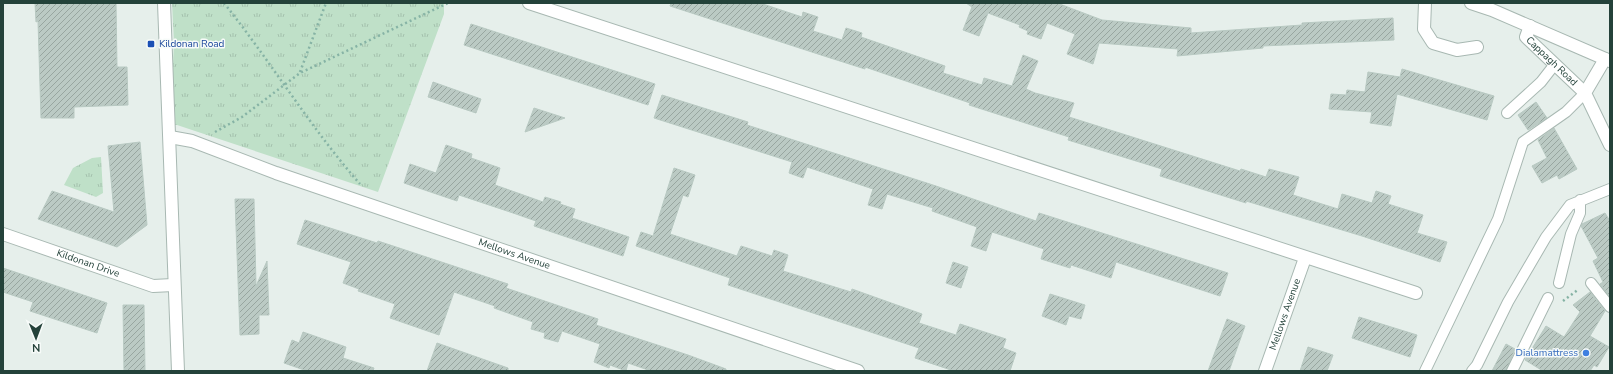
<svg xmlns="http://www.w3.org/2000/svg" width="1613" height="374" font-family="'Nunito Sans',sans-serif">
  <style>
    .grass { fill: url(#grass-tufts) }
    .building { fill: url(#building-hatch); stroke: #b8c9c2 }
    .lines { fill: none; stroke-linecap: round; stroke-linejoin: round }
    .service-casing { stroke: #a8b8b2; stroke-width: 12 }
    .minor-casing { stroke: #a8b8b2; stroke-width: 14 }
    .tertiary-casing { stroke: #a8b8b2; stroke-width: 14 }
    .path { stroke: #86b3a5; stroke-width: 2.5; stroke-dasharray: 2 3; stroke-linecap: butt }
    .service { stroke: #fff; stroke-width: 10 }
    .minor { stroke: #fff; stroke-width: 12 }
    .tertiary { stroke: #fff; stroke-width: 12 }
    .transit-dot { fill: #1a4fb4; stroke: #f7fbf9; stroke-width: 1.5 }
    .shop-dot { fill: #3f7fe0; stroke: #f7fbf9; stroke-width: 1.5 }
    .labels { text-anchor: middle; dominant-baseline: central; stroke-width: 3; stroke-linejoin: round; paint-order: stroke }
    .transit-label { font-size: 10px; fill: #164399; stroke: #f7fbf9; text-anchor: start }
    .street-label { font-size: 10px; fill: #24423a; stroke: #f7fbf9 }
    .shop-label { font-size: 10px; fill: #366cbe; stroke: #f7fbf9; text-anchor: end }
  </style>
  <defs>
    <pattern id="grass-tufts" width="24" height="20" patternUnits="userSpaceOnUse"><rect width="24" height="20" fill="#bfe0c8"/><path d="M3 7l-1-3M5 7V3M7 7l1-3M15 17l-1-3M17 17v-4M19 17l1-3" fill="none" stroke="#a4c1ad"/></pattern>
    <pattern id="building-hatch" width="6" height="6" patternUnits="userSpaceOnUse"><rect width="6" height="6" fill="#bbcac4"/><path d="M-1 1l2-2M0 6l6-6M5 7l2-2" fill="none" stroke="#98a6a0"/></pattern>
  </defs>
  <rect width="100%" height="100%" fill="#e6efeb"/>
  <path class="grass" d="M172 3H444V14L378 192 177 125H170L174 43Z
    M101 157 103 193 96 197 64 185 73 168 92 158Z"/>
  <path class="building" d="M35 3H116L117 67H127L128 105 74 107V118H41L38 21 36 22Z
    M671 3H760L802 17 803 12 818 17 813 31 842 40 846 28 862 33 861 37 945 66 943 73 982 85 984 78 1012 86 1023 55 1038 61 1026 89 1035 93 1074 103 1069 117 1240 171 1241 169 1266 177 1269 169 1299 177 1293 195 1338 209 1342 194 1372 203 1376 191 1391 196 1388 204 1423 215 1417 233 1447 242 1440 262 1362 236 1246 201V203L1160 176 1162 169 1068 140 1069 137 969 105 970 103 865 67V69L821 55 670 6Z
    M966 3H1057L1102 20 1191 28V33L1302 25V23L1393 18 1394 40 1263 46V48L1177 56 1178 49 1099 43 1093 64 1067 54 1075 34 1047 23 1041 39 1027 34 1028 31 1019 27 1020 25 988 13 979 36 963 30 972 7Z
    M471 24 655 84 648 105 464 45Z
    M1402 69 1494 96 1487 120 1397 94 1391 126 1370 123 1372 112 1329 109 1331 94 1346 95 1347 90 1365 92 1368 72 1400 77Z
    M433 82 481 99 476 113 428 97Z
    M662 95 748 122 747 125 936 186 1036 221 1039 213 1228 273 1220 296 1116 262 1111 278 1071 265 1070 268 1041 259 1044 249 992 232 986 251 971 246 977 227 932 211 933 208 887 194 882 209 868 205 873 189 807 167 803 178 789 173 792 162 654 118Z
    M1536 102 1547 118 1528 130 1518 115Z
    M534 108 565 118 525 132Z
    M1554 128 1577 169 1559 179 1557 175 1542 183 1532 166 1547 158 1538 140Z
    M140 142 147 225 117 247 38 219 52 191 114 212 108 146Z
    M446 145 472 154 471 158 500 168 495 185 543 202 545 197 561 202 560 204 575 209 572 218 629 237 623 256 534 226 536 221 513 213 459 195 457 201 404 183 410 164 436 173Z
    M674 168 695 175 688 197 683 195 670 234 737 256 741 246 772 256 774 250 788 255 783 271 851 292 852 289 922 314 919 323 956 335 960 324 1006 339 1003 348 1016 353 1010 371H954L915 358 919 348 728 285 730 278 636 246 641 232 653 236Z
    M235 199H254L256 286 267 261 269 315H259V334L240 335Z
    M1605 213 1610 221V297L1600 284 1603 282 1593 261 1598 258 1581 226 1582 224Z
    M305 220 377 243 378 241 508 284 506 288 598 319 596 325 688 355 726 369V371H651L628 363 626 371 610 365 609 368 594 362 600 344 562 331 558 342 544 338 545 333 531 329 533 322 494 308 495 306 454 292 439 335 390 318 395 304 358 291 359 289 343 283 351 262 297 244Z
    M953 262 968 267 961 288 946 283Z
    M3 268 107 303 97 333 30 311 33 302 3 292Z
    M1590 292 1605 311 1590 336 1609 347 1597 367 1594 365 1590 371H1543L1525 360 1546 326 1564 337 1580 312 1573 305Z
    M1050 294 1085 305 1081 319 1069 316 1066 325 1042 316Z
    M123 305H144L145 371H124Z
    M1359 317 1417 335 1410 357 1352 338Z
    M1227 319 1245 326 1229 371H1208Z
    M303 332 346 347 343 358 374 368 373 371H307L284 363 292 340 299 343Z
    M437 343 508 368V371H427Z
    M1506 344 1515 349 1506 371H1492Z
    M1308 347 1333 355 1327 371H1300Z"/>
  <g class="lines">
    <defs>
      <path id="service" d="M1507 113 1541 82 1555 64
        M1559 283 1571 234 1580 213V200
        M1591 283 1610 307
        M1425 371 1498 219 1523 142 1566 112 1585 93
        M1472 371 1477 365 1508 302 1546 237 1570 205 1610 189
        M1512 371 1548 298"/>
      <g id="minor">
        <path d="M164 3 178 371"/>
        <path d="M529 3 1416 293"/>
        <path d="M1425 3 1424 29 1433 43 1457 50 1477 47"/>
        <path id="s1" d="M1530 26 1526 37 1585 93"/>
        <path d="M1605 59 1585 93 1610 145"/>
        <path id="s2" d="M170 137 192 141 276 173 858 371"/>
        <path id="s3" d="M3 234 153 286 173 285"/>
        <path id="s4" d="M1265 371 1305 258"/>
      </g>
      <path id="tertiary" d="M1471 3 1492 10 1610 61"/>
    </defs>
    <use href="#service" class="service-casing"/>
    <use href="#minor" class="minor-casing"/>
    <use href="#tertiary" class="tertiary-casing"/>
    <path class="path" d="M224 3C271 62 310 127 360 184
      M300 72 326 3
      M215 132 242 117 300 73 448 3
      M1563 301 1579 289"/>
    <use href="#service" class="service"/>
    <use href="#minor" class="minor"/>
    <use href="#tertiary" class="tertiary"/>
  </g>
  <rect class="transit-dot" x="147" y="40" width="8" height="8" rx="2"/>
  <circle class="shop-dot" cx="1586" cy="353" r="4"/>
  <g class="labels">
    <g class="transit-label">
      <text x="159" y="44">Kildonan Road</text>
    </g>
    <g class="street-label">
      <text stroke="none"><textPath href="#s1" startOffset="47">Cappagh Road</textPath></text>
      <text stroke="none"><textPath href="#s2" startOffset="364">Mellows Avenue</textPath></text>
      <text stroke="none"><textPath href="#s3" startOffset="90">Kildonan Drive</textPath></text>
      <text stroke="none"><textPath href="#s4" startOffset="60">Mellows Avenue</textPath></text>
    </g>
    <g class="shop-label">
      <text x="1578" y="353">Dialamattress</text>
    </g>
  </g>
  <rect width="1613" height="374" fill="none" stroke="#24423a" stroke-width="8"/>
  <g transform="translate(36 338) rotate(179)" stroke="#f7fbf9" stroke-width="3" paint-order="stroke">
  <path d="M0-3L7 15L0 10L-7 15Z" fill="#24423a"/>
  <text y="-6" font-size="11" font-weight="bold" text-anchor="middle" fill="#24423a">N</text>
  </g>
</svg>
